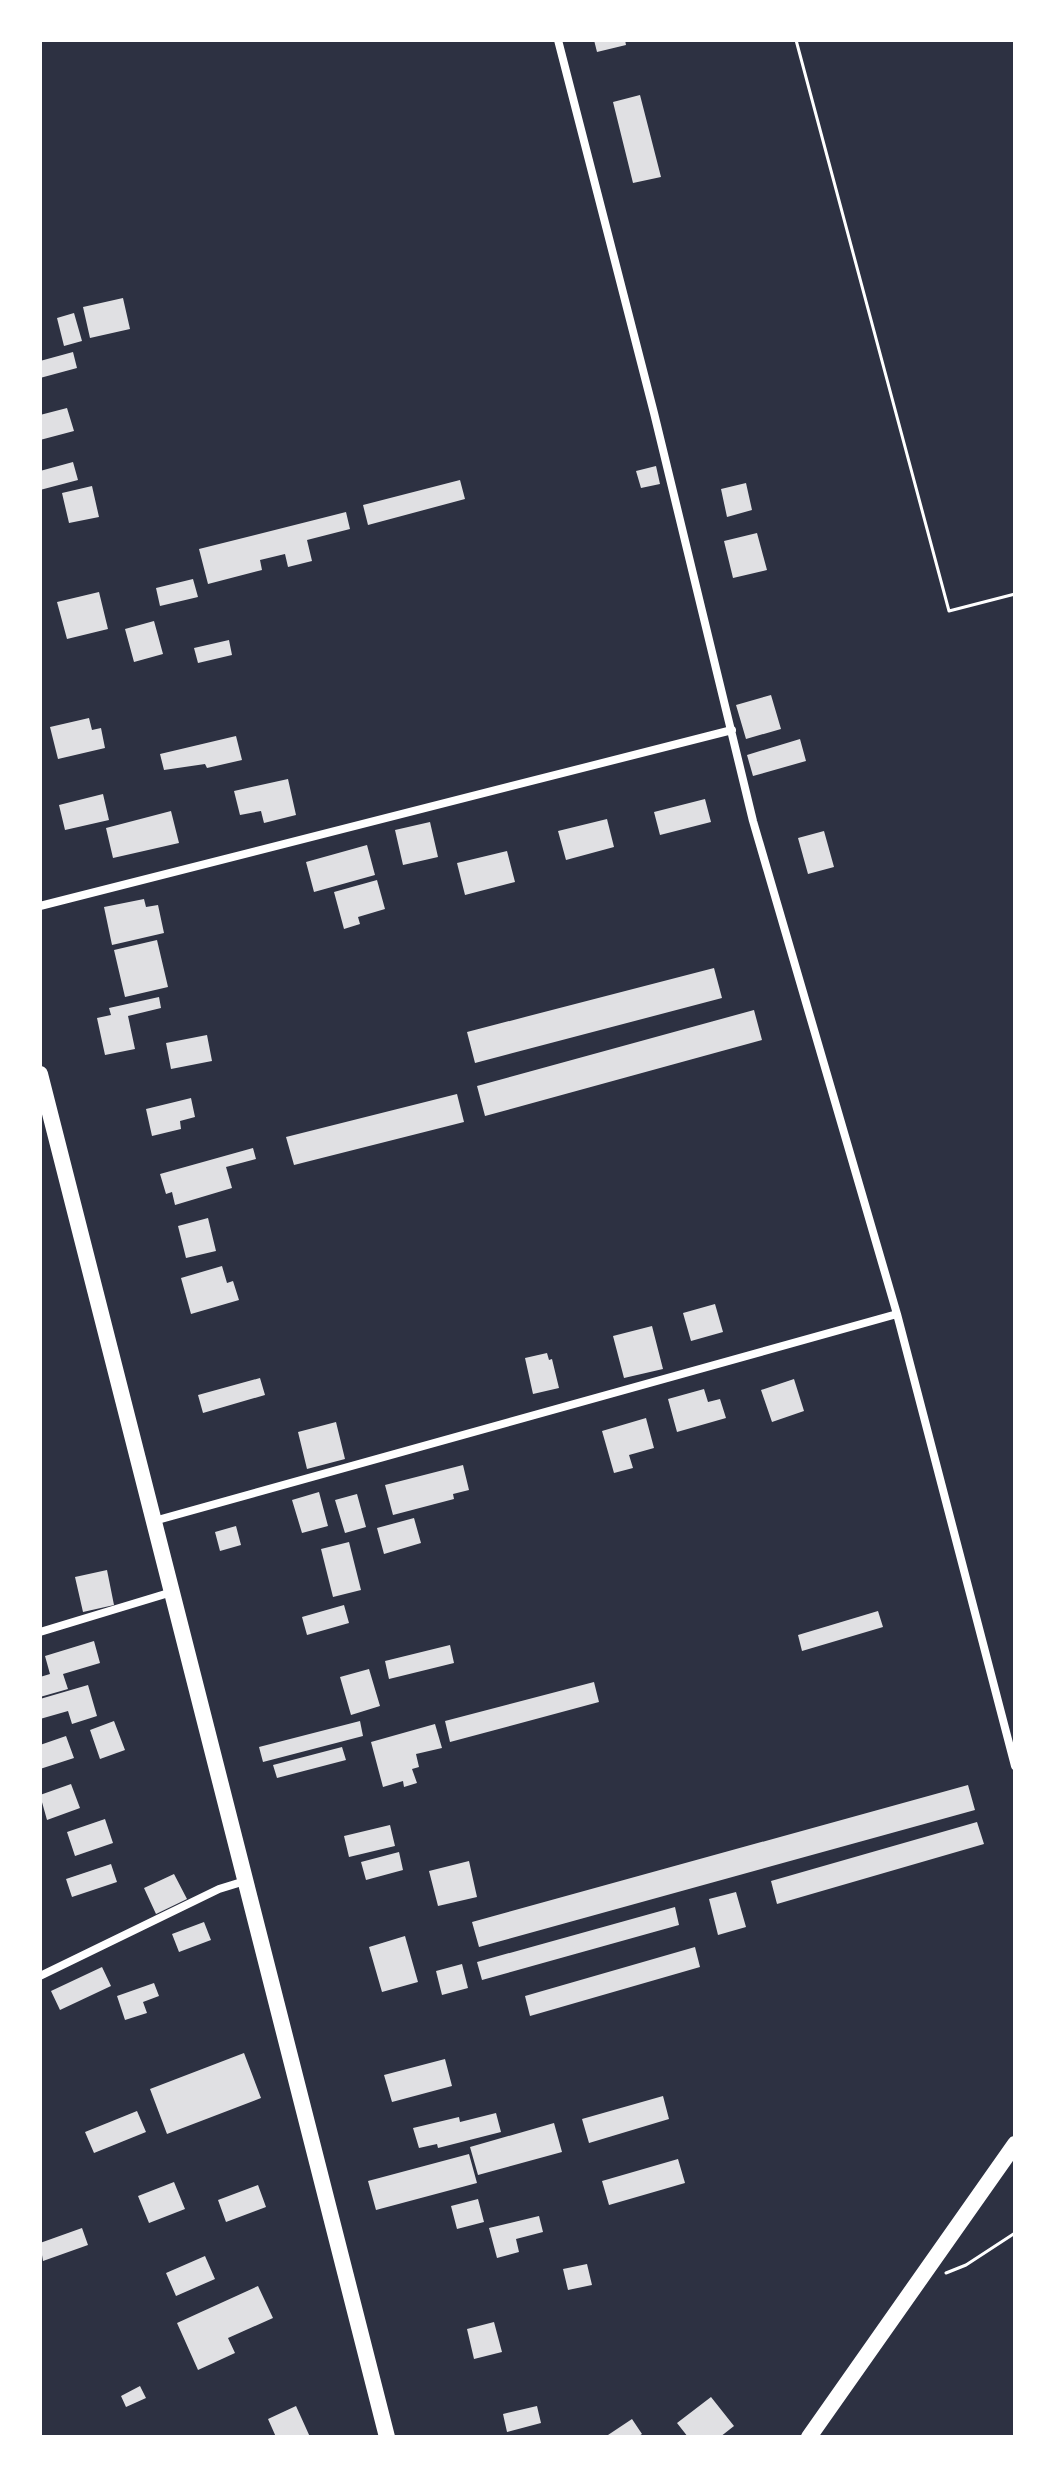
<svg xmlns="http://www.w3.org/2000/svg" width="1055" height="2477" font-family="Inter,sans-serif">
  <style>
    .building { fill: #e0e0e3 }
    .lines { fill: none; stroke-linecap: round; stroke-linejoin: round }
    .path { stroke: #fff; stroke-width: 3 }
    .minor { stroke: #fff; stroke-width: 8 }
    .primary { stroke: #fff; stroke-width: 16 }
  </style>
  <rect width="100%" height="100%" fill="#2d3142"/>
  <path class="building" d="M594 40H625L626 45 597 52Z
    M640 95 661 177 633 183 613 102Z
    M123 298 130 329 90 338 83 307Z
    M74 313 82 341 64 346 57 318Z
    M73 352 77 368 40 378V361Z
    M67 408 74 431 40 440V415Z
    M73 462 78 480 40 490V471Z
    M656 466 660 484 641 488 636 471Z
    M460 480 465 499 368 525 363 505Z
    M746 483 752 510 727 517 721 489Z
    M92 486 99 517 69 523 62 493Z
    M346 512 350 529 307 540 312 561 288 567 285 554 260 560 262 570 208 584 199 549Z
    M757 533 767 570 733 578 724 541Z
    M193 579 198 597 160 606 156 588Z
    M99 592 108 629 67 639 57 602Z
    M154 621 163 654 134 662 125 629Z
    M229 640 232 655 198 663 194 648Z
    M771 695 781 729 746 739 736 705Z
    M89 718 92 730 101 728 105 748 58 759 50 727Z
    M236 736 242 760 207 768 205 764 164 770 160 754Z
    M800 739 806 761 753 776 747 755Z
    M288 779 296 815 264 823 261 811 240 815 234 791Z
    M103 794 109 820 65 830 59 805Z
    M705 799 711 822 660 835 654 812Z
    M171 811 179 843 113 858 106 828Z
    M607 819 614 847 566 860 558 831Z
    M430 822 438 857 403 865 395 830Z
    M824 831 834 867 808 874 798 838Z
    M367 845 375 875 314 892 306 862Z
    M507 851 515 882 465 895 457 863Z
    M377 880 385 909 358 917 360 924 344 929 334 892Z
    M144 899 146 907 158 905 164 933 112 945 104 907Z
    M157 940 168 987 125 997 114 950Z
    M714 968 722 998 475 1063 467 1032Z
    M159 997 161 1008 128 1016 135 1049 105 1055 97 1018 111 1015 109 1008Z
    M754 1010 762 1040 485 1116 477 1086Z
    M207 1035 212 1061 171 1069 166 1043Z
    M457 1094 464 1122 294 1165 286 1137Z
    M191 1098 195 1117 180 1121 181 1129 152 1136 146 1109Z
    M253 1148 256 1159 226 1167 232 1188 175 1205 172 1192 166 1194 160 1174Z
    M208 1218 216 1251 186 1258 178 1226Z
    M222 1266 227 1283 233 1281 239 1300 191 1314 181 1278Z
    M715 1304 723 1332 691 1341 683 1313Z
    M652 1326 663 1369 624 1378 613 1336Z
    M547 1353 549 1360 552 1359 559 1388 533 1394 525 1358Z
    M260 1378 265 1395 203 1413 198 1395Z
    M794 1379 804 1411 772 1422 761 1390Z
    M704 1389 708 1402 720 1399 726 1418 677 1432 668 1399Z
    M646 1418 654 1448 629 1455 633 1468 614 1473 602 1431Z
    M336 1422 345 1459 307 1469 298 1432Z
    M463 1465 469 1490 453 1494 454 1499 393 1515 385 1485Z
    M319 1492 328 1526 302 1533 292 1500Z
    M357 1494 366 1527 345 1533 335 1500Z
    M414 1518 421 1543 384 1554 377 1528Z
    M236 1526 241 1545 220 1551 215 1532Z
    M349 1542 361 1590 333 1597 321 1549Z
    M107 1570 114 1605 83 1612 75 1577Z
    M344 1605 349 1623 307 1635 302 1617Z
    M878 1611 883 1627 802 1651 798 1635Z
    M94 1641 100 1663 63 1674 68 1689 40 1697V1677L50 1674 45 1656Z
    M450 1645 454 1663 389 1679 385 1661Z
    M369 1669 380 1706 351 1715 340 1677Z
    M594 1682 599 1702 450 1742 445 1721Z
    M88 1685 97 1716 72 1724 68 1711 40 1719V1699Z
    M114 1721 125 1750 100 1759 90 1730Z
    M360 1721 363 1736 263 1762 259 1747Z
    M435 1724 442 1748 416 1754 419 1767 412 1769 417 1783 404 1787 403 1781 383 1787 371 1742Z
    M66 1736 74 1758 40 1769V1745Z
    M342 1747 346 1760 277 1778 273 1765Z
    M71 1784 80 1808 47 1820 40 1795Z
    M968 1785 975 1810 479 1947 472 1922Z
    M105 1819 113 1843 75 1856 67 1832Z
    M977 1822 984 1844 777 1904 771 1881Z
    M390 1825 395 1846 349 1857 344 1836Z
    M399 1852 403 1870 366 1880 361 1862Z
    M469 1861 477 1897 438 1906 429 1871Z
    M111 1864 117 1882 72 1897 66 1879Z
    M174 1874 187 1899 156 1914 144 1888Z
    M736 1892 746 1927 718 1935 709 1899Z
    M675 1907 679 1925 482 1980 477 1962Z
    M204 1922 211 1940 179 1952 172 1934Z
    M405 1936 418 1982 382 1992 369 1947Z
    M695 1947 700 1967 530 2016 525 1996Z
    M462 1964 468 1988 442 1995 436 1971Z
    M102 1967 111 1986 60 2010 51 1991Z
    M154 1983 159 1996 143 2002 147 2013 125 2020 117 1996Z
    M244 2053 261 2098 167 2134 150 2089Z
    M445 2059 452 2086 392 2102 384 2075Z
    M663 2096 669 2119 589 2143 582 2119Z
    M137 2111 146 2132 94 2153 85 2132Z
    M496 2113 501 2132 438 2148 437 2144 419 2148 413 2128 459 2117 460 2122Z
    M554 2123 562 2152 478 2175 470 2147Z
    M469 2154 477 2183 376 2210 368 2181Z
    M678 2159 685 2183 609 2205 602 2181Z
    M174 2182 185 2209 149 2223 138 2196Z
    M258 2185 266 2207 226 2222 218 2200Z
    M478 2199 484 2222 457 2229 451 2206Z
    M539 2216 543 2232 516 2239 519 2252 497 2258 489 2228Z
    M82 2228 88 2245 43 2261 40 2243Z
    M205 2256 215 2279 176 2296 166 2273Z
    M587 2264 592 2285 568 2290 563 2269Z
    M258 2286 273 2318 228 2338 235 2353 198 2370 177 2323Z
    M494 2322 502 2352 474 2359 467 2329Z
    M140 2386 146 2398 126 2407 121 2396Z
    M711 2397 734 2426 720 2437H688L677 2423Z
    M296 2406 310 2437H276L268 2419Z
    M537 2406 541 2423 507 2432 503 2414Z
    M632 2419 642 2434 637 2437H605Z"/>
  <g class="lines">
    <path class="path" d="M796 40 949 611 1015 594
      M946 2273 966 2265 1015 2233"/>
    <path class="minor" d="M558 40 654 413 753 821 897 1314 1015 1766
      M40 906 732 730
      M154 1521 897 1314
      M40 1632 172 1592
      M40 1976 219 1889 245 1881"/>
    <path class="primary" d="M40 1074 387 2437
      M809 2437 1015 2144"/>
  </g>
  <rect width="1055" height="2477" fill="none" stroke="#ffffff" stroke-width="84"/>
</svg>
